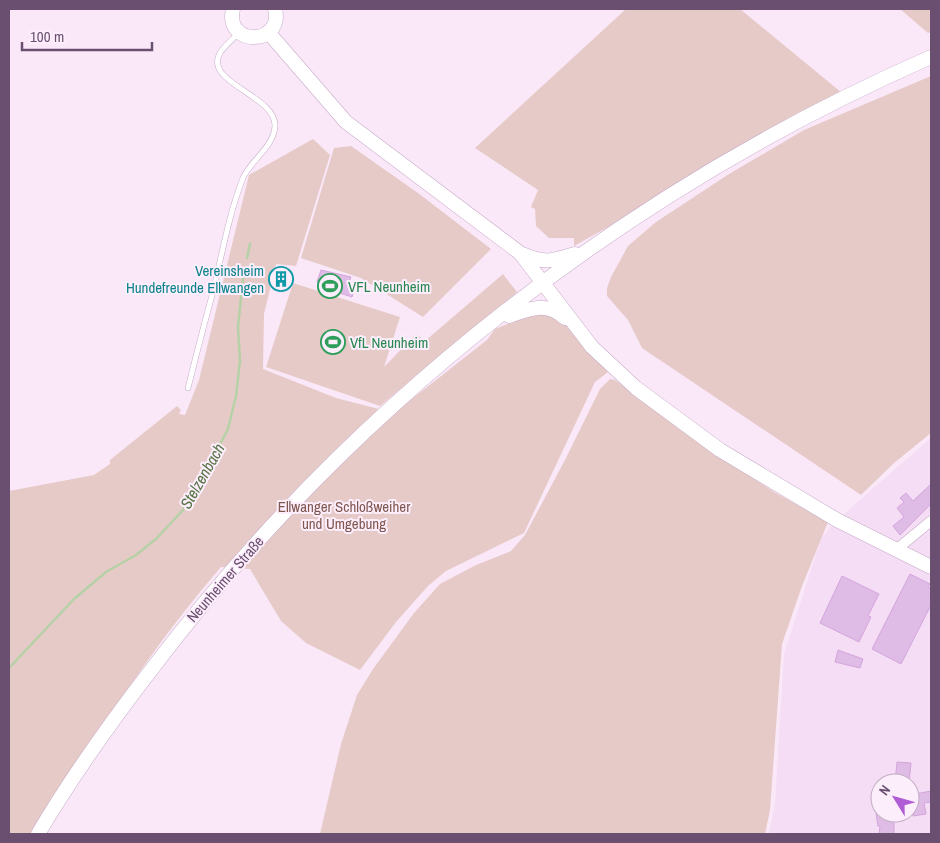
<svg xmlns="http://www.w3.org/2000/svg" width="940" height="843" font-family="'Archivo Narrow',sans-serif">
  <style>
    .residential { fill: #f5ddf5; fill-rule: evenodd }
    .green { fill: #e6cac8 }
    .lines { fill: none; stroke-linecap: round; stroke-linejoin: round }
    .stream { stroke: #b6d1a6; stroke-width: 2.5 }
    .building { fill: #dfbce5; stroke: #d4a5dc }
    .lane-casing { stroke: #c5adc7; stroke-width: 6 }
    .street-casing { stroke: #c5adc7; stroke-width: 11 }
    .secondary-casing { stroke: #c5a9c8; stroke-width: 15 }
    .lane { stroke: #fff; stroke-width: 5 }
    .street { stroke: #fff; stroke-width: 10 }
    .secondary { stroke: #fff; stroke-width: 14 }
    .labels { text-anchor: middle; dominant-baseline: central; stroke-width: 4; stroke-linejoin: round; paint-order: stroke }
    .culture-label { font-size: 15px; fill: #0d838f; stroke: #fdeefc; text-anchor: end }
    .leisure-label { font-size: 15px; fill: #27864d; stroke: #fdeefc; text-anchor: start }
    .park-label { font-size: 15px; fill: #80574f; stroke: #fdeefc }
    .street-label { font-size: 15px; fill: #6b4f71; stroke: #fdeefc }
    .water-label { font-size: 16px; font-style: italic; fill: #567445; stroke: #fdeefc }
  </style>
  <rect width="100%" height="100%" fill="#fae8f8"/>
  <path class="residential" d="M931 438V834H769L775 803 784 654 821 539 837 520ZM880 783H910V813H880Z"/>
  <path class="green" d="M626 9H740L842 93 664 192 615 223 574 246V238H549L536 226 535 209 531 207 538 190 475 148Z
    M900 9H931V32L928 33Z
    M931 76V433L894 463 861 495 642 348 628 320 607 296V288L611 277 628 246 656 222 729 174 804 130Z
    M313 139 330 155 296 266 276 264 264 314 263 369 336 398 394 413 487 340 495 329 527 316 544 313 562 321 608 372 595 382 524 533 446 571 428 586 396 622 360 670 306 643 281 621 250 569 221 567C151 647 95 738 38 828L50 834H9V491L94 475 110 464V460L177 406 181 410 179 414 185 415 199 380 249 175Z
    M351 146 418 193 491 249 423 317 361 278 301 258 334 148Z
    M503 274 517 292 380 406 266 367 293 283 400 317 384 367 416 334 425 341Z
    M610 379 615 380 667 419 774 492 828 522 802 586 782 644 770 810 765 834H320L341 744 357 695 373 669 414 613 440 584 476 565 511 551 525 535 565 460 600 389Z"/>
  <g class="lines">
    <path class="stream" d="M247 258 250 244
      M9 668 74 599 106 572 136 555 156 539 183 510 196 490 228 429 236 396 240 361 238 327 244 269"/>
  </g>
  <path class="building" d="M321 270 351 277 348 285 355 287 352 297 324 288 325 285 317 282Z
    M278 271 288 274 283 290 273 287Z
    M931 484V504L900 535 893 526 904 517 897 508 904 502 900 498 906 493 913 501Z
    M910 574 930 584 928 587 931 589V605L901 664 872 649Z
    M842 576 879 594 868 616 871 617 859 642 820 623Z
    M838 650 863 659 860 668 835 662Z
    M897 762 911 763 909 783H895Z
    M931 791V802L924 803 926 814 913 816V813L910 814V795Z
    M876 813H894V834H879L880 826H878Z"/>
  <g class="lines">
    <defs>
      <path id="lane" d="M188 388C196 356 204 324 213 292 222 254 229 214 243 178 250 161 274 147 275 126 276 95 203 83 220 53 224 46 233 39 239 33"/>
      <path id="street" d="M897 549 931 521"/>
      <path id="secondary" d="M233 9C224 47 284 46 275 9
        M268 32 346 122 520 253 592 347 636 388 720 450 837 520 931 567
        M522 254C546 264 552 261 575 254
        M509 316C530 309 546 301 565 318
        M38 834C73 775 113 719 155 665 356 401 627 190 931 57"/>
    </defs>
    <use href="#lane" class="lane-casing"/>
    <use href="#street" class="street-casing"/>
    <use href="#secondary" class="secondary-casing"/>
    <use href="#lane" class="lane"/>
    <use href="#street" class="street"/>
    <use href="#secondary" class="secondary"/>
  </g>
  <defs>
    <symbol id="building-ring" viewBox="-11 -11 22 22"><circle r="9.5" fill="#fdeefc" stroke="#0f9aa8" stroke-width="1.5"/><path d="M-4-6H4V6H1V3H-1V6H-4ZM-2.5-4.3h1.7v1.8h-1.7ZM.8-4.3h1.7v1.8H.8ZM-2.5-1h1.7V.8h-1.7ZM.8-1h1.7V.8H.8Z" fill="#0f9aa8"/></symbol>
    <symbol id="stadium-ring" viewBox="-11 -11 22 22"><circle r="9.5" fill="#fdeefc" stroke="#2e9e5b" stroke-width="1.5"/><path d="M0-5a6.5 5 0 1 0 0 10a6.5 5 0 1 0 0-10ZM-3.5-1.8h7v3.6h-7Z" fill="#2e9e5b"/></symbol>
  </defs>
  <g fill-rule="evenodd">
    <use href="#building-ring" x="267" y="265" width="28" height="28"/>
    <use href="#stadium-ring" x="316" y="272" width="28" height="28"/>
    <use href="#stadium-ring" x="319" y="328" width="28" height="28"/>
  </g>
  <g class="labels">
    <g class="culture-label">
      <text x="264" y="270">Vereinsheim<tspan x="264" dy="17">Hundefreunde Ellwangen</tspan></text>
    </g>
    <g class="leisure-label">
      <text x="348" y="286">VFL Neunheim</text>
      <text x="350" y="342">VfL Neunheim</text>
    </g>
    <g class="park-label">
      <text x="344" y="506">Ellwanger Schloßweiher<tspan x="344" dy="17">und Umgebung</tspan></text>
    </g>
    <g class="street-label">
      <text transform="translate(225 579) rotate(-49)">Neunheimer Straße</text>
    </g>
    <g class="water-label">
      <text transform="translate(202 476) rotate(-60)">Stelzenbach</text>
    </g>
  </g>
  <rect width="940" height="843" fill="none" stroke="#6b4f71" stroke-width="20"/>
  <g transform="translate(895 798) rotate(307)"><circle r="24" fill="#fdeefc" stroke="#c3aec4"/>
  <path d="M0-4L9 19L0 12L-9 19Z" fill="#b05cd4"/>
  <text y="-8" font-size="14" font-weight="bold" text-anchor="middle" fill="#6b4f71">N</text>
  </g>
  <path d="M22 42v8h130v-8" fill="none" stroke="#6b4f71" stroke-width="2.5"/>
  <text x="30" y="42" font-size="15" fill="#6b4f71" stroke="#fdeefc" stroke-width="4" paint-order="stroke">100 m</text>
</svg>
